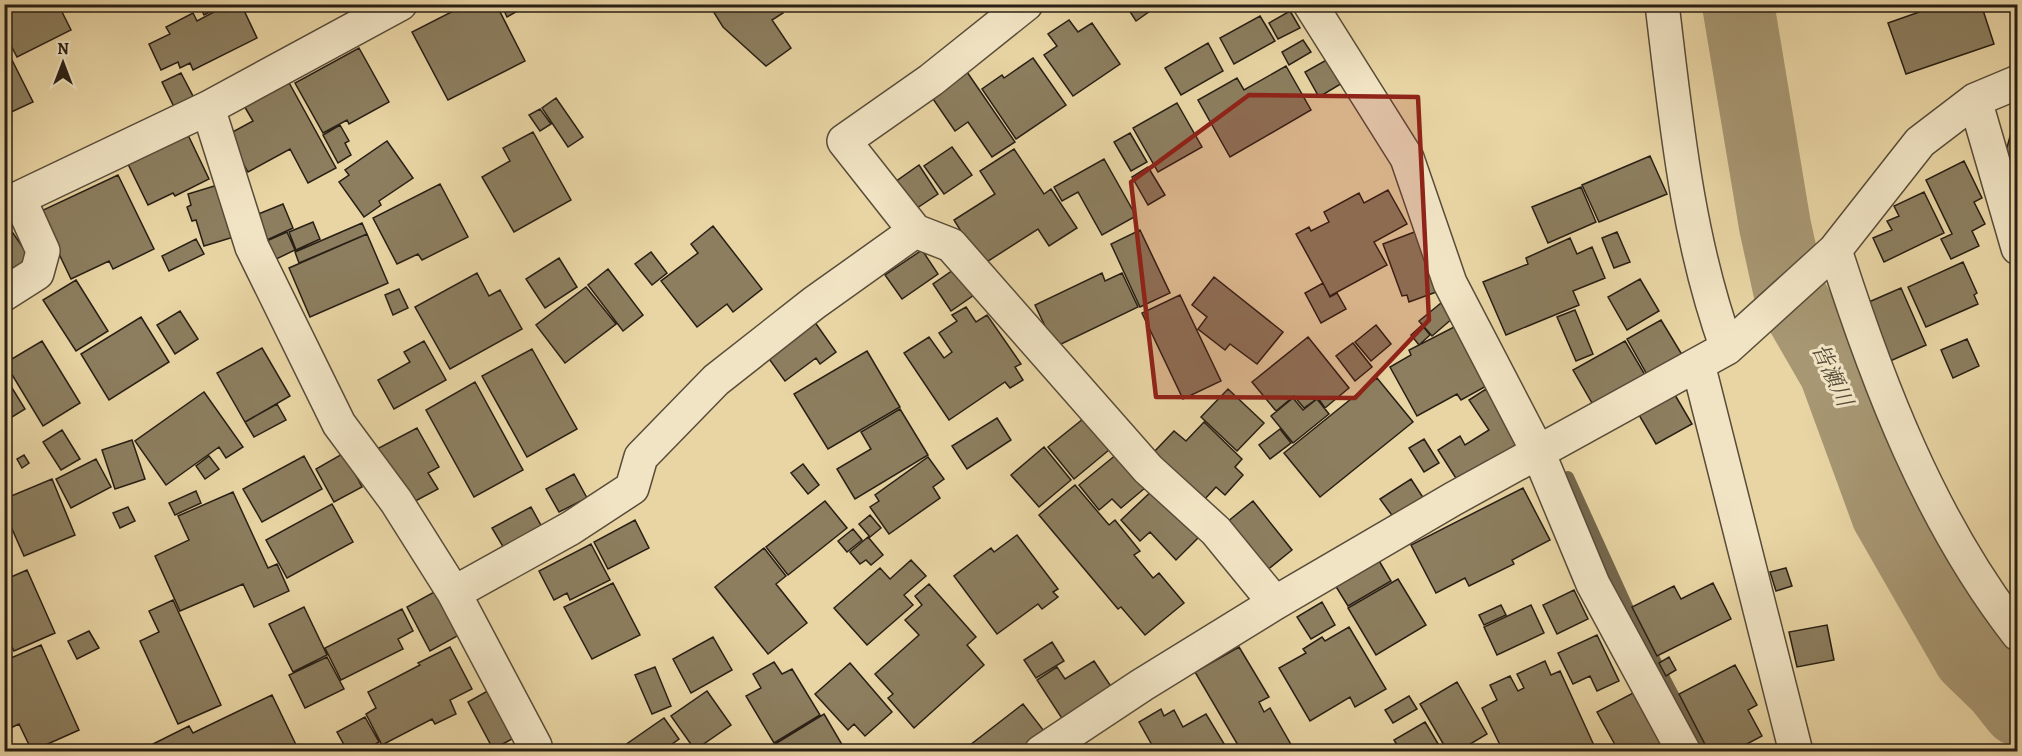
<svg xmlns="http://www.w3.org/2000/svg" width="2022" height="756" font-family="Alegreya,'Noto Serif JP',serif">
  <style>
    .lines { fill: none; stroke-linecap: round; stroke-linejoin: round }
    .stream { stroke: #74674d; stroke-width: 12 }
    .river { stroke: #a79773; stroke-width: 72 }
    .building { fill: #8c7e5f; stroke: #281f15; stroke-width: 1.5 }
    .minor-casing { stroke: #584c39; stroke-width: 36 }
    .minor { stroke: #f1e4c4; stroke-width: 33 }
    .marked { fill: #8f2418; fill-opacity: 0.2; stroke: #8f2418; stroke-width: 4.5; stroke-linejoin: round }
    .labels { text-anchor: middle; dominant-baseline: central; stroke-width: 6; stroke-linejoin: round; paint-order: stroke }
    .water-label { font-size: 22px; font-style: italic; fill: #544936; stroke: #f1e4c4 }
  </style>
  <rect width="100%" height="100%" fill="#e9d5a4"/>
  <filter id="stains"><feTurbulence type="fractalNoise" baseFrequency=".00333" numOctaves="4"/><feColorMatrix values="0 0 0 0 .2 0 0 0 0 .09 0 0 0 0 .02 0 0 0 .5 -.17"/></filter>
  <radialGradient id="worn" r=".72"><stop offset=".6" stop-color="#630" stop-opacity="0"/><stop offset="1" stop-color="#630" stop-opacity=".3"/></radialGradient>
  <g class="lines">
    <path class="stream" d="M1568 477 1629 611 1703 752"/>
    <path class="river" d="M1738 4 1775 226 1790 294 1835 372 1887 514 1969 657 1999 686 2018 710"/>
  </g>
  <path class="building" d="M4 4H58L71 30 17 57 9 42 4 44Z
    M199 4H225L204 15Z
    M229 4H241L257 38 193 70 190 63 180 68 178 62 161 70 149 44 170 34 166 27 193 13 197 21Z
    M467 4H496L525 61 448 100 412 32Z
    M501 4H530L507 17Z
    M722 4H777L783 13 772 20 791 48 766 66 723 27 713 11Z
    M1125 4H1160L1136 21Z
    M1942 4H1981L1994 44 1906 74 1888 23Z
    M1290 11 1300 28 1278 39 1269 23Z
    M1260 16 1275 41 1234 64 1220 38Z
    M1069 20 1078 32 1092 23 1120 64 1073 96 1044 55 1057 46 1048 34Z
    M1303 40 1311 52 1289 65 1282 52Z
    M1208 43 1223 71 1181 95 1165 68Z
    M359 48 389 102 349 124 347 120 323 133 295 83Z
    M10 56 33 102 7 114 4 110V59Z
    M1033 58 1066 105 1016 139 982 89 1002 75 1004 78Z
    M1330 58 1344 82 1319 97 1305 72Z
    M1286 66 1311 110 1230 157 1198 100 1237 78 1244 90Z
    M967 72 1015 142 992 157 968 122 955 131 931 96Z
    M181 73 195 100 175 109 162 82Z
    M287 79 336 168 308 183 290 149 248 172 227 135 253 121 243 104Z
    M556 98 583 137 568 147 542 108Z
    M1177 103 1202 147 1158 172 1133 128Z
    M540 109 551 124 540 131 529 115Z
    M2017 111 2018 112V174L2012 173 2006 151Z
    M340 125 349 141 345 143 351 155 338 163 323 135Z
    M533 132 571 200 514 232 482 177 510 161 503 148Z
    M1130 133 1147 162 1131 171 1114 142Z
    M188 135 209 179 175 196 173 193 148 205 128 164Z
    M387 141 413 178 379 201 381 205 364 217 339 182 349 175 345 170Z
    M952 147 972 175 944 194 924 166Z
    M1014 149 1044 194 1051 189 1077 228 1049 246 1038 229 982 265 954 220 995 194 980 171Z
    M1650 156 1667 194 1599 222 1582 185Z
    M1104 159 1136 216 1102 235 1078 192 1062 201 1054 187Z
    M1964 161 1982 198 1974 202 1985 224 1972 231 1979 246 1951 259 1941 239 1952 234 1926 180Z
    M919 165 938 194 914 210 895 182Z
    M1148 167 1165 195 1148 205 1132 177Z
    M118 175 154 249 113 269 109 261 71 279 39 212Z
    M221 184 237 236 204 246 196 220 192 221 187 207 191 205 188 194Z
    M440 184 468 237 422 260 418 254 397 264 373 218Z
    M1581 187 1596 222 1548 243 1532 207Z
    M1388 190 1407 224 1374 242 1387 265 1330 296 1296 234 1309 227 1311 231 1329 222 1324 212 1359 193 1364 203Z
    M1924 192 1944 233 1884 262 1873 238 1892 230 1887 221 1899 216 1894 206Z
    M283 204 293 228 267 240 256 215Z
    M4 220 30 258 4 274Z
    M313 222 320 239 296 250 289 232Z
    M362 223 367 234 299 263 295 252Z
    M713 226 762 289 733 312 727 304 697 327 661 281 698 253 691 244Z
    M1140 230 1170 293 1140 307 1111 244Z
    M1417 231 1439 291 1409 302 1407 295 1402 296 1383 244Z
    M287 232 295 250 270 262 262 243Z
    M1617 232 1630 262 1614 268 1602 238Z
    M367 234 388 283 310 317 289 268Z
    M1570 238 1577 254 1592 247 1605 278 1573 291 1579 305 1506 335 1483 282 1528 264 1526 258Z
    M196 239 204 254 169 271 162 256Z
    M922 250 938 274 902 299 885 275Z
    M651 252 667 273 652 285 635 264Z
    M559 258 577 287 545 308 526 279Z
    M1963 262 1977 293 1974 295 1978 304 1926 327 1908 287Z
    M956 268 974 295 951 311 933 284Z
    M608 269 643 315 623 331 588 285Z
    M477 273 489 296 500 290 522 329 450 369 415 307Z
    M1102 273 1105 281 1122 273 1138 307 1055 347 1035 305Z
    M1214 277 1283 332 1257 364 1230 344 1225 350 1198 329 1207 317 1192 305Z
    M1640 279 1659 311 1627 330 1608 297Z
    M76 280 108 331 76 351 43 300Z
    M1323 283 1330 297 1337 293 1346 309 1321 323 1305 293Z
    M586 287 616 324 565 363 536 325Z
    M1901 288 1926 345 1888 362 1862 305Z
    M399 289 408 308 393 315 385 295Z
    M1180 295 1221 381 1183 399 1142 313Z
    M1441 303 1453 318 1432 336 1419 321Z
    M966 307 976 322 987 315 1021 364 1015 367 1023 380 1010 388 1005 382 949 420 904 353 929 337 944 358 952 352 939 333 957 321 952 315Z
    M1575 310 1593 354 1576 361 1557 317Z
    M180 311 198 339 175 354 157 325Z
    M141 317 169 362 109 400 81 354Z
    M1661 320 1684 358 1649 378 1627 339Z
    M814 321 836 352 820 364 816 358 785 381 767 356Z
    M1376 325 1391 344 1371 361 1355 342Z
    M1422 325 1430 335 1419 345 1411 335Z
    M1458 325 1490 384 1461 400 1457 394 1417 416 1390 367 1411 355 1409 350Z
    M1308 337 1349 388 1325 408 1318 398 1304 408 1294 396 1276 411 1252 382Z
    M1967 339 1979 366 1953 378 1941 350Z
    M42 341 80 403 43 426 5 363Z
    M424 341 446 380 394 409 378 380 410 362 404 352Z
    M1625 341 1648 380 1596 410 1573 370Z
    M1353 343 1372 367 1355 381 1336 356Z
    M262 348 290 396 245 422 217 373Z
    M532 349 577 429 527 457 482 376Z
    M867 351 900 407 828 449 794 394Z
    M4 375 25 409 4 422Z
    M1377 378 1413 422 1320 497 1284 453Z
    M475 382 523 470 474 497 426 410Z
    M1228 389 1264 423 1237 451 1201 417Z
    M1486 389 1521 443 1459 483 1438 450 1460 436 1465 445 1489 430 1469 400Z
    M204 392 243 447 226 458 219 447 166 485 135 441Z
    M1675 395 1692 424 1656 444 1639 415Z
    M1293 398 1303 410 1317 399 1329 414 1293 443 1271 416Z
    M277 404 286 420 254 437 245 422Z
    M900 409 928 455 855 499 837 469 871 449 861 432Z
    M997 418 1011 440 967 469 952 446Z
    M1083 419 1109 450 1074 479 1048 447Z
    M1204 422 1242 459 1235 467 1243 475 1225 495 1216 487 1203 501 1153 453 1174 431 1186 441Z
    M417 428 439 467 428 473 438 489 406 506 375 450Z
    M1280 429 1291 443 1270 459 1259 445Z
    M62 430 80 459 61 470 43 442Z
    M1424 439 1439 463 1424 472 1409 448Z
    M132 440 145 479 115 489 102 450Z
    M1044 447 1071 480 1039 507 1011 475Z
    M344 453 362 487 334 502 316 469Z
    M1117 454 1145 488 1121 508 1112 499 1099 510 1079 485Z
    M24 455 29 463 22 468 17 459Z
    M209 456 219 469 205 479 196 466Z
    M304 456 322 489 262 522 243 489Z
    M928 457 944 479 933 487 940 498 889 534 870 507 879 501 875 495Z
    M96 459 111 487 71 508 56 479Z
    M803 464 819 485 808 494 791 473Z
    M574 474 587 498 559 512 546 489Z
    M52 479 75 535 24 556 8 520 4 521V499Z
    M1411 479 1424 499 1394 518 1380 499Z
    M1075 485 1109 525 1115 520 1140 551 1134 555 1153 578 1159 573 1184 603 1145 635 1121 607 1118 609 1039 515Z
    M1156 487 1201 535 1176 560 1150 532 1140 541 1121 520Z
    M1523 488 1550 540 1512 560 1514 564 1469 586 1465 578 1436 593 1411 545Z
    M196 491 201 503 175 515 169 503Z
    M233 492 268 568 277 564 289 591 254 607 243 584 180 611 155 556 189 540 178 516Z
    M825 501 847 528 788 575 766 547Z
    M1253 501 1292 550 1266 571 1227 522Z
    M332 504 353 542 287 578 266 540Z
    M128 507 135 521 120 528 113 513Z
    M531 507 543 529 505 550 492 528Z
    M870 515 881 528 870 537 859 524Z
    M635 520 649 548 608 569 594 542Z
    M853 529 862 540 847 552 838 541Z
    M1017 535 1058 589 1053 592 1058 597 1042 609 1038 604 997 634 954 576 991 548 994 552Z
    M868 537 883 555 871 565 866 560 860 564 850 552Z
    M591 544 610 580 570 600 567 593 554 600 539 571Z
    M4 546 11 562 4 564Z
    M764 548 786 576 776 584 807 623 768 654 715 587Z
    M1378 559 1391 581 1348 606 1335 585Z
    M911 560 926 576 904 595 913 605 867 645 834 608 880 568 890 579Z
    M1786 568 1792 586 1776 591 1770 572Z
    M27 570 55 633 14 651 4 631V580Z
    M1398 579 1426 625 1376 655 1348 608Z
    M613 583 640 635 592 659 564 607Z
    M1713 583 1731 619 1657 656 1632 607 1674 586 1681 599Z
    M929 584 976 637 967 645 984 665 914 728 888 698 893 694 875 674 919 635 905 620 922 605 915 596Z
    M1574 590 1588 619 1557 634 1543 605Z
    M436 591 459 635 430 651 407 607Z
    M173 600 221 705 178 724 140 641 159 632 149 611Z
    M1322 602 1335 625 1311 639 1297 617Z
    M1501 605 1506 615 1484 625 1479 615Z
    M1531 605 1544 633 1497 655 1484 627Z
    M304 607 327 655 293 672 269 624Z
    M402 609 413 631 398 639 403 649 341 680 325 648Z
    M1827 625 1834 660 1797 667 1789 632Z
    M1349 627 1386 689 1355 707 1350 697 1310 721 1279 668 1306 653 1303 649 1322 637 1325 641Z
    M89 631 99 648 77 659 68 641Z
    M1597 635 1619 681 1597 691 1590 676 1573 684 1558 653Z
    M713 637 732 670 691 693 673 659Z
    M1052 642 1064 661 1036 678 1024 660Z
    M41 645 79 730 32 751 19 724 4 731V661Z
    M450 647 472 689 450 700 456 714 435 724 432 719 382 745 366 714 376 708 368 692 420 665 418 663Z
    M1239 647 1269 697 1259 702 1264 712 1270 708 1293 748 1287 752H1242L1195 672Z
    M327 657 344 689 305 708 289 675Z
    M1669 657 1676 670 1666 676 1659 663Z
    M1094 661 1112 688 1063 720 1037 680 1057 667 1065 679Z
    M1545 661 1551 675 1560 671 1597 752H1487L1500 745 1482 708 1497 700 1490 685 1510 676 1518 691 1524 688 1517 674Z
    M774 662 782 674 792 669 820 715 774 743 746 696 761 688 753 674Z
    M850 663 892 712 865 736 854 724 848 730 815 694Z
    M1735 665 1757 705 1748 710 1762 736 1732 752H1709L1679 694Z
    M655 667 671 706 652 714 635 675Z
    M1457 682 1487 734 1457 752H1448L1420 704Z
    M491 689 516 737 493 749 468 702Z
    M707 691 731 725 695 750 671 716Z
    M1635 692 1668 752H1619L1597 712Z
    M272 695 298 749 293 752H137L189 726 193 733Z
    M1409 696 1417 709 1393 723 1385 710Z
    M1023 704 1044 731 1017 752H961Z
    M1161 709 1164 716 1174 710 1183 727 1206 714 1229 752H1156L1139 722Z
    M824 714 844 748 838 752H762Z
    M365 717 379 742 362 752H348L337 732Z
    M664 718 679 739 661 752H615Z
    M1425 722 1443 752H1401L1394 740Z
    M381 744 385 752H366Z"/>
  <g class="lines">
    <defs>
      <path id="minor" d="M1026 4 931 80 844 141 915 231 951 245 1148 469 1216 531 1275 603
        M1310 4 1407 158 1450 283 1538 452 1593 584 1684 752
        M1662 4C1676 120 1687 238 1727 348
        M1975 100 2018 248
        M208 108 252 247 339 424 396 501 454 593 535 746 536 752
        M1835 250C1878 384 1930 521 2018 634
        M4 294 37 273 43 251 19 198 208 108 400 4
        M1698 364 1796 752
        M454 593 571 528 632 488 641 457 716 380 814 303 915 231
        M1041 752 1142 685 1275 603 1453 499 1727 348 1835 250 1920 142 1975 100 2018 82"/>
    </defs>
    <use href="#minor" class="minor-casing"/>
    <use href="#minor" class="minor"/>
  </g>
  <path class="marked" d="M1249 95 1418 97 1429 320 1355 398 1156 397 1131 182Z"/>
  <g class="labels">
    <g class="water-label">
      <text transform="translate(1832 375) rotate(65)">皆瀬川</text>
    </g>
  </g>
  <rect width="2022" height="756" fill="none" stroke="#e9d5a4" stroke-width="24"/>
  <rect x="6" y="6" width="2010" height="744" fill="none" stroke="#281f15" stroke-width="3"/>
  <rect x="12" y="12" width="1998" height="732" fill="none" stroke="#281f15" stroke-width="1.5"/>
  <g transform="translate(63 63)" stroke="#f1e4c4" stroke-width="4.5" paint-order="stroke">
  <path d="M0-4.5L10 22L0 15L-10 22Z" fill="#281f15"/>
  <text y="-9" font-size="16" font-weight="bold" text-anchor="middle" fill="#281f15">N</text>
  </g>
  <rect width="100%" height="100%" filter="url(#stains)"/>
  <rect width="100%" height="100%" fill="url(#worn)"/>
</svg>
